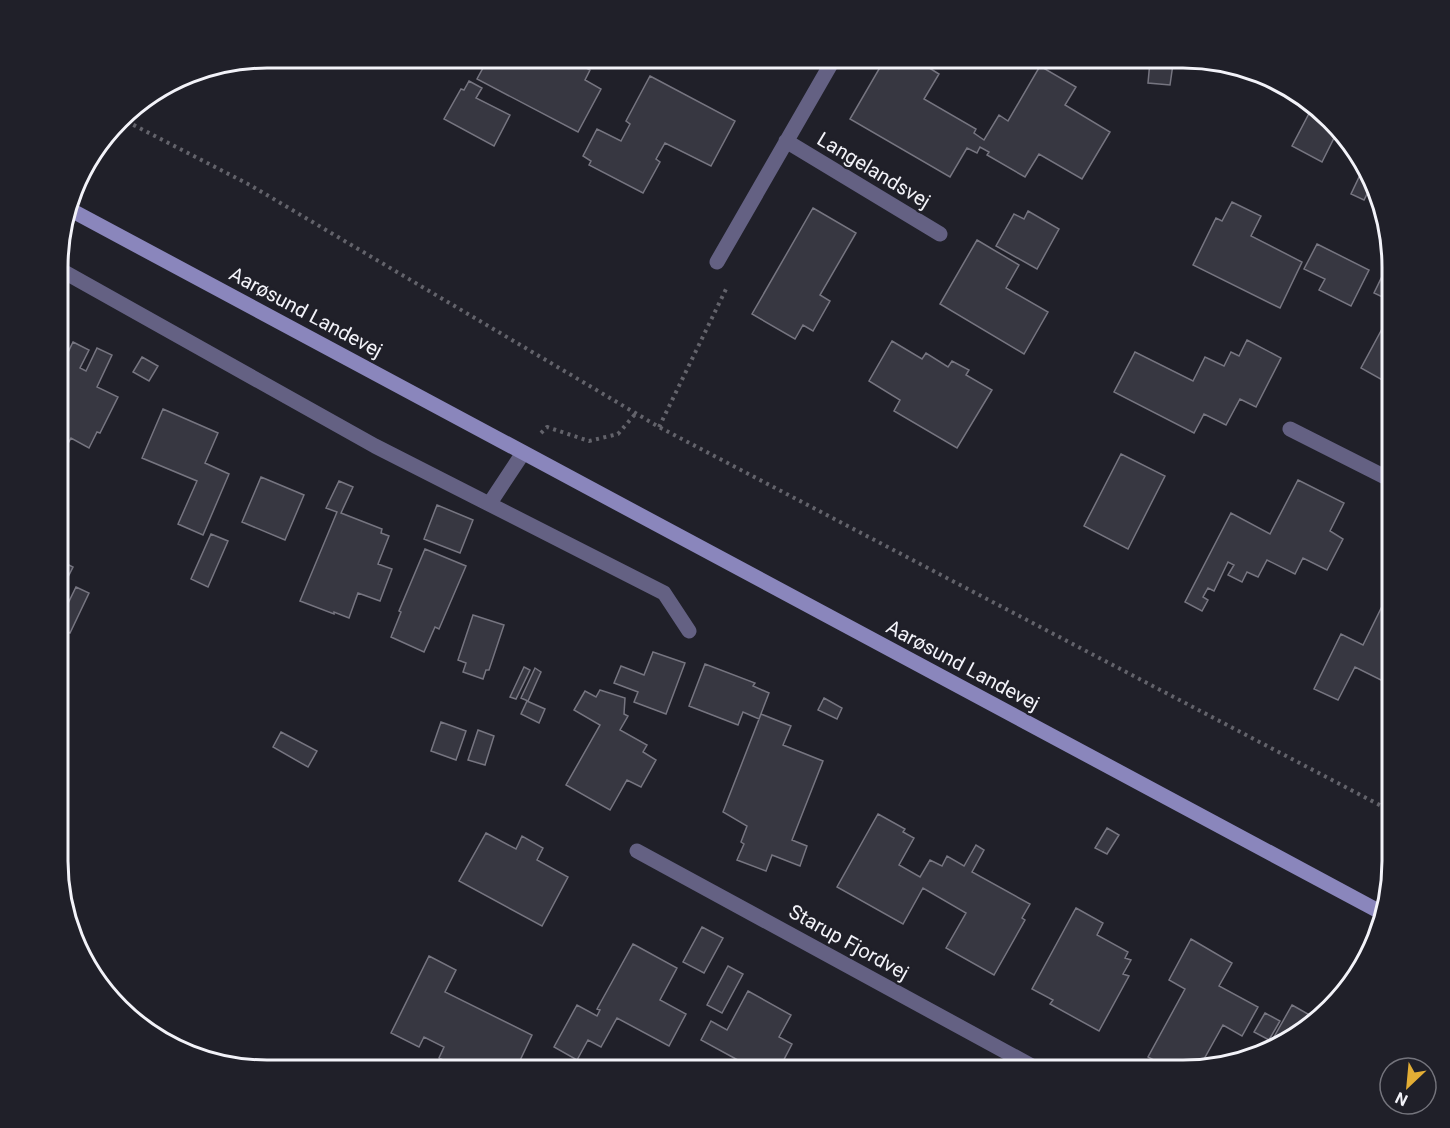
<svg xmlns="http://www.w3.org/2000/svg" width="1450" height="1128" font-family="Roboto,sans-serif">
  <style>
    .building { fill: #373741; stroke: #767580; stroke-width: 1.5 }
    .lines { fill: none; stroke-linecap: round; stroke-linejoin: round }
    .path { stroke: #63636b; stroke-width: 4; stroke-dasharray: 3 4.5; stroke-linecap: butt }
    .street { stroke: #646183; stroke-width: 15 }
    .secondary { stroke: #8a86bc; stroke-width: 15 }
    .labels { text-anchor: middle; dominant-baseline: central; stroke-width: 5; stroke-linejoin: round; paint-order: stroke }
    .street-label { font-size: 20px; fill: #f3f3f9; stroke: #202029 }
    .rim { fill: none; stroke: #f3f3f9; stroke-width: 3 }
  </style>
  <rect width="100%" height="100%" fill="#202029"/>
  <path class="building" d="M489 57H566L590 70 585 80 601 89 578 132 477 79Z
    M886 57H912L939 74 924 99 976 129 974 133 984 140 999 115 1008 121 1040 66 1076 87 1065 105 1110 132 1082 179 1039 154 1025 177 987 155 989 152 980 147 977 153 967 148 950 177 850 119Z
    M1150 61 1173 64 1170 85 1148 83Z
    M650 76 735 121 711 166 665 143 656 159 660 162 643 193 589 165 591 161 583 156 597 129 621 141 630 124 626 121Z
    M469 81 482 88 476 98 510 115 494 146 444 119 461 89 464 90Z
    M1314 104 1322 109 1338 130 1322 162 1292 146Z
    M1360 175 1373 182 1364 200 1351 194Z
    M1232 202 1261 216 1251 236 1302 262 1280 308 1193 265 1216 218 1222 221Z
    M813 208 856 233 820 295 830 301 813 331 803 325 795 339 752 314Z
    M1028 211 1059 229 1037 269 996 246 1014 214 1024 219Z
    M977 240 1019 265 1006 288 1048 312 1024 354 940 304Z
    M1317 244 1369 270 1351 306 1319 290 1325 279 1304 269Z
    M1391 258 1393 266V302L1374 293Z
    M1382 329 1393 335V386L1361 368Z
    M1247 340 1281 358 1256 407 1240 399 1226 425 1204 414 1194 433 1114 392 1135 352 1193 381 1205 357 1224 366 1231 352 1239 356Z
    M892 341 922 359 926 353 948 367 952 361 969 370 966 375 992 390 957 448 894 411 900 400 869 381Z
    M73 342 89 350 80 368 86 371 97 348 112 355 97 387 118 397 100 433 97 432 89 448 71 438 63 453 58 451V425L64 415 61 414 65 405 58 402 59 376 60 373 59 371Z
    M142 357 158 366 149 381 133 372Z
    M163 409 218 433 205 463 229 474 203 535 178 524 197 481 142 458Z
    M1121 454 1165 476 1128 549 1084 526Z
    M261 477 304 495 285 540 242 522Z
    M1298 480 1344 503 1330 531 1343 539 1327 570 1303 558 1295 574 1267 560 1258 577 1247 572 1242 582 1228 575 1234 565 1228 562 1214 591 1208 588 1203 597 1208 600 1202 611 1185 602 1231 513 1270 534Z
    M339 481 353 487 341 513 382 529 381 533 389 536 378 564 392 569 380 601 358 593 349 618 334 612V614L300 601 337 512 326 508Z
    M437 505 473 520 460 553 424 539Z
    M211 534 228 541 208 587 191 579Z
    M425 549 466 566 439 629 435 627 424 652 391 637 401 612 399 611Z
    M59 560 73 567 58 597V562Z
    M76 587 89 593 70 633 58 628V624Z
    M1390 590 1393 592V686L1355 667 1338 700 1314 689 1341 634 1363 645Z
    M473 615 504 625 489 670H486L483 679 463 672 466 663 458 660Z
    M653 652 685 663 666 714 634 702 638 692 614 683 621 666 644 675Z
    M705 664 755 683 753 686 769 693 759 719 743 712 738 725 689 706Z
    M524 667 530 670 516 699 510 697Z
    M535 668 541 672 528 701 521 698Z
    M600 690 625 698 624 714 628 716 620 730 647 745 643 752 656 760 641 787 627 780 610 810 566 785 600 725 574 710 585 691 596 697Z
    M824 698 842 708 837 719 818 710Z
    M527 701 545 709 539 723 521 714Z
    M761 714 791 726 783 745 823 761 792 840 807 846 800 866 772 855 766 871 737 860 744 844 741 842 747 826 723 812Z
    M441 722 466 731 456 760 431 751Z
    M478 730 494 736 485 765 468 760Z
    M281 732 317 751 308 767 273 747Z
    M878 814 905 829 903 832 914 838 899 865 920 877 930 860 942 866 947 856 964 866 976 845 984 850 972 872 1030 904 1022 918 1025 920 994 975 946 948 966 913 923 888 903 924 837 887Z
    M1107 828 1119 835 1107 854 1095 848Z
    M486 833 516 849 522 836 543 848 537 860 568 877 542 926 459 881Z
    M1076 908 1103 923 1097 935 1128 952 1125 958 1131 960 1123 974 1129 976 1099 1031 1050 1004 1053 1000 1032 989Z
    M702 927 723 938 704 973 683 962Z
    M1191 939 1232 963 1219 986 1258 1007 1242 1036 1223 1025 1199 1068 1174 1071 1148 1057 1185 989 1169 980Z
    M633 944 677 968 660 1000 686 1014 669 1046 617 1018 601 1047 588 1040 577 1060 554 1047 577 1005 597 1016 600 1010 597 1009Z
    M429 956 456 970 445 992 532 1035 515 1071 486 1069 465 1071 439 1058 444 1047 424 1037 419 1047 391 1033Z
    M728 966 743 974 722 1013 707 1005Z
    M748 991 791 1015 779 1037 792 1044 778 1071H767L762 1068 758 1071 701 1040 711 1021 727 1030Z
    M1292 1005 1315 1018 1275 1047 1270 1044Z
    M1265 1013 1280 1021 1269 1040 1254 1032Z
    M818 1060 839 1071H812Z"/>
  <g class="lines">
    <path class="path" d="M120 118 250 185 659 427 1393 812
      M659 427 727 287
      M541 433 547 427 589 441 618 434 636 413"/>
    <path class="street" d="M786 141 940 234
      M717 262 835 57
      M59 269 375 446 664 593 689 631
      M1290 429 1393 481
      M490 503 523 453
      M637 851 1041 1071"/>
    <path class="secondary" d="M69 209 1384 914"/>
  </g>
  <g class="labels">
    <g class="street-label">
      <text transform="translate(874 170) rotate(31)">Langelandsvej</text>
      <text transform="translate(306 312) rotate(28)">Aarøsund Landevej</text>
      <text transform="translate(963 665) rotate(28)">Aarøsund Landevej</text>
      <text transform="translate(849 942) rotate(29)">Starup Fjordvej</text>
    </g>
  </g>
  <path d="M0 0H1450V1128H0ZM267 68H1183A199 199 0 0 1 1382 267V861A199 199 0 0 1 1183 1060H267A199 199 0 0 1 68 861V267A199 199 0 0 1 267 68Z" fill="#202029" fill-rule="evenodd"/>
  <path class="rim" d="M267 68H1183A199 199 0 0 1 1382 267V861A199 199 0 0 1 1183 1060H267A199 199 0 0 1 68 861V267A199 199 0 0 1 267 68Z"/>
  <g transform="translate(1408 1086) rotate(206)"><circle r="28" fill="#202029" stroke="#74747c" stroke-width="1.5"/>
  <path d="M0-4.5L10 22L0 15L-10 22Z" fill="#e4ae35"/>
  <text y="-9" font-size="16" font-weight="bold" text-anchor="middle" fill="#f3f3f9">N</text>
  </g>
</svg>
